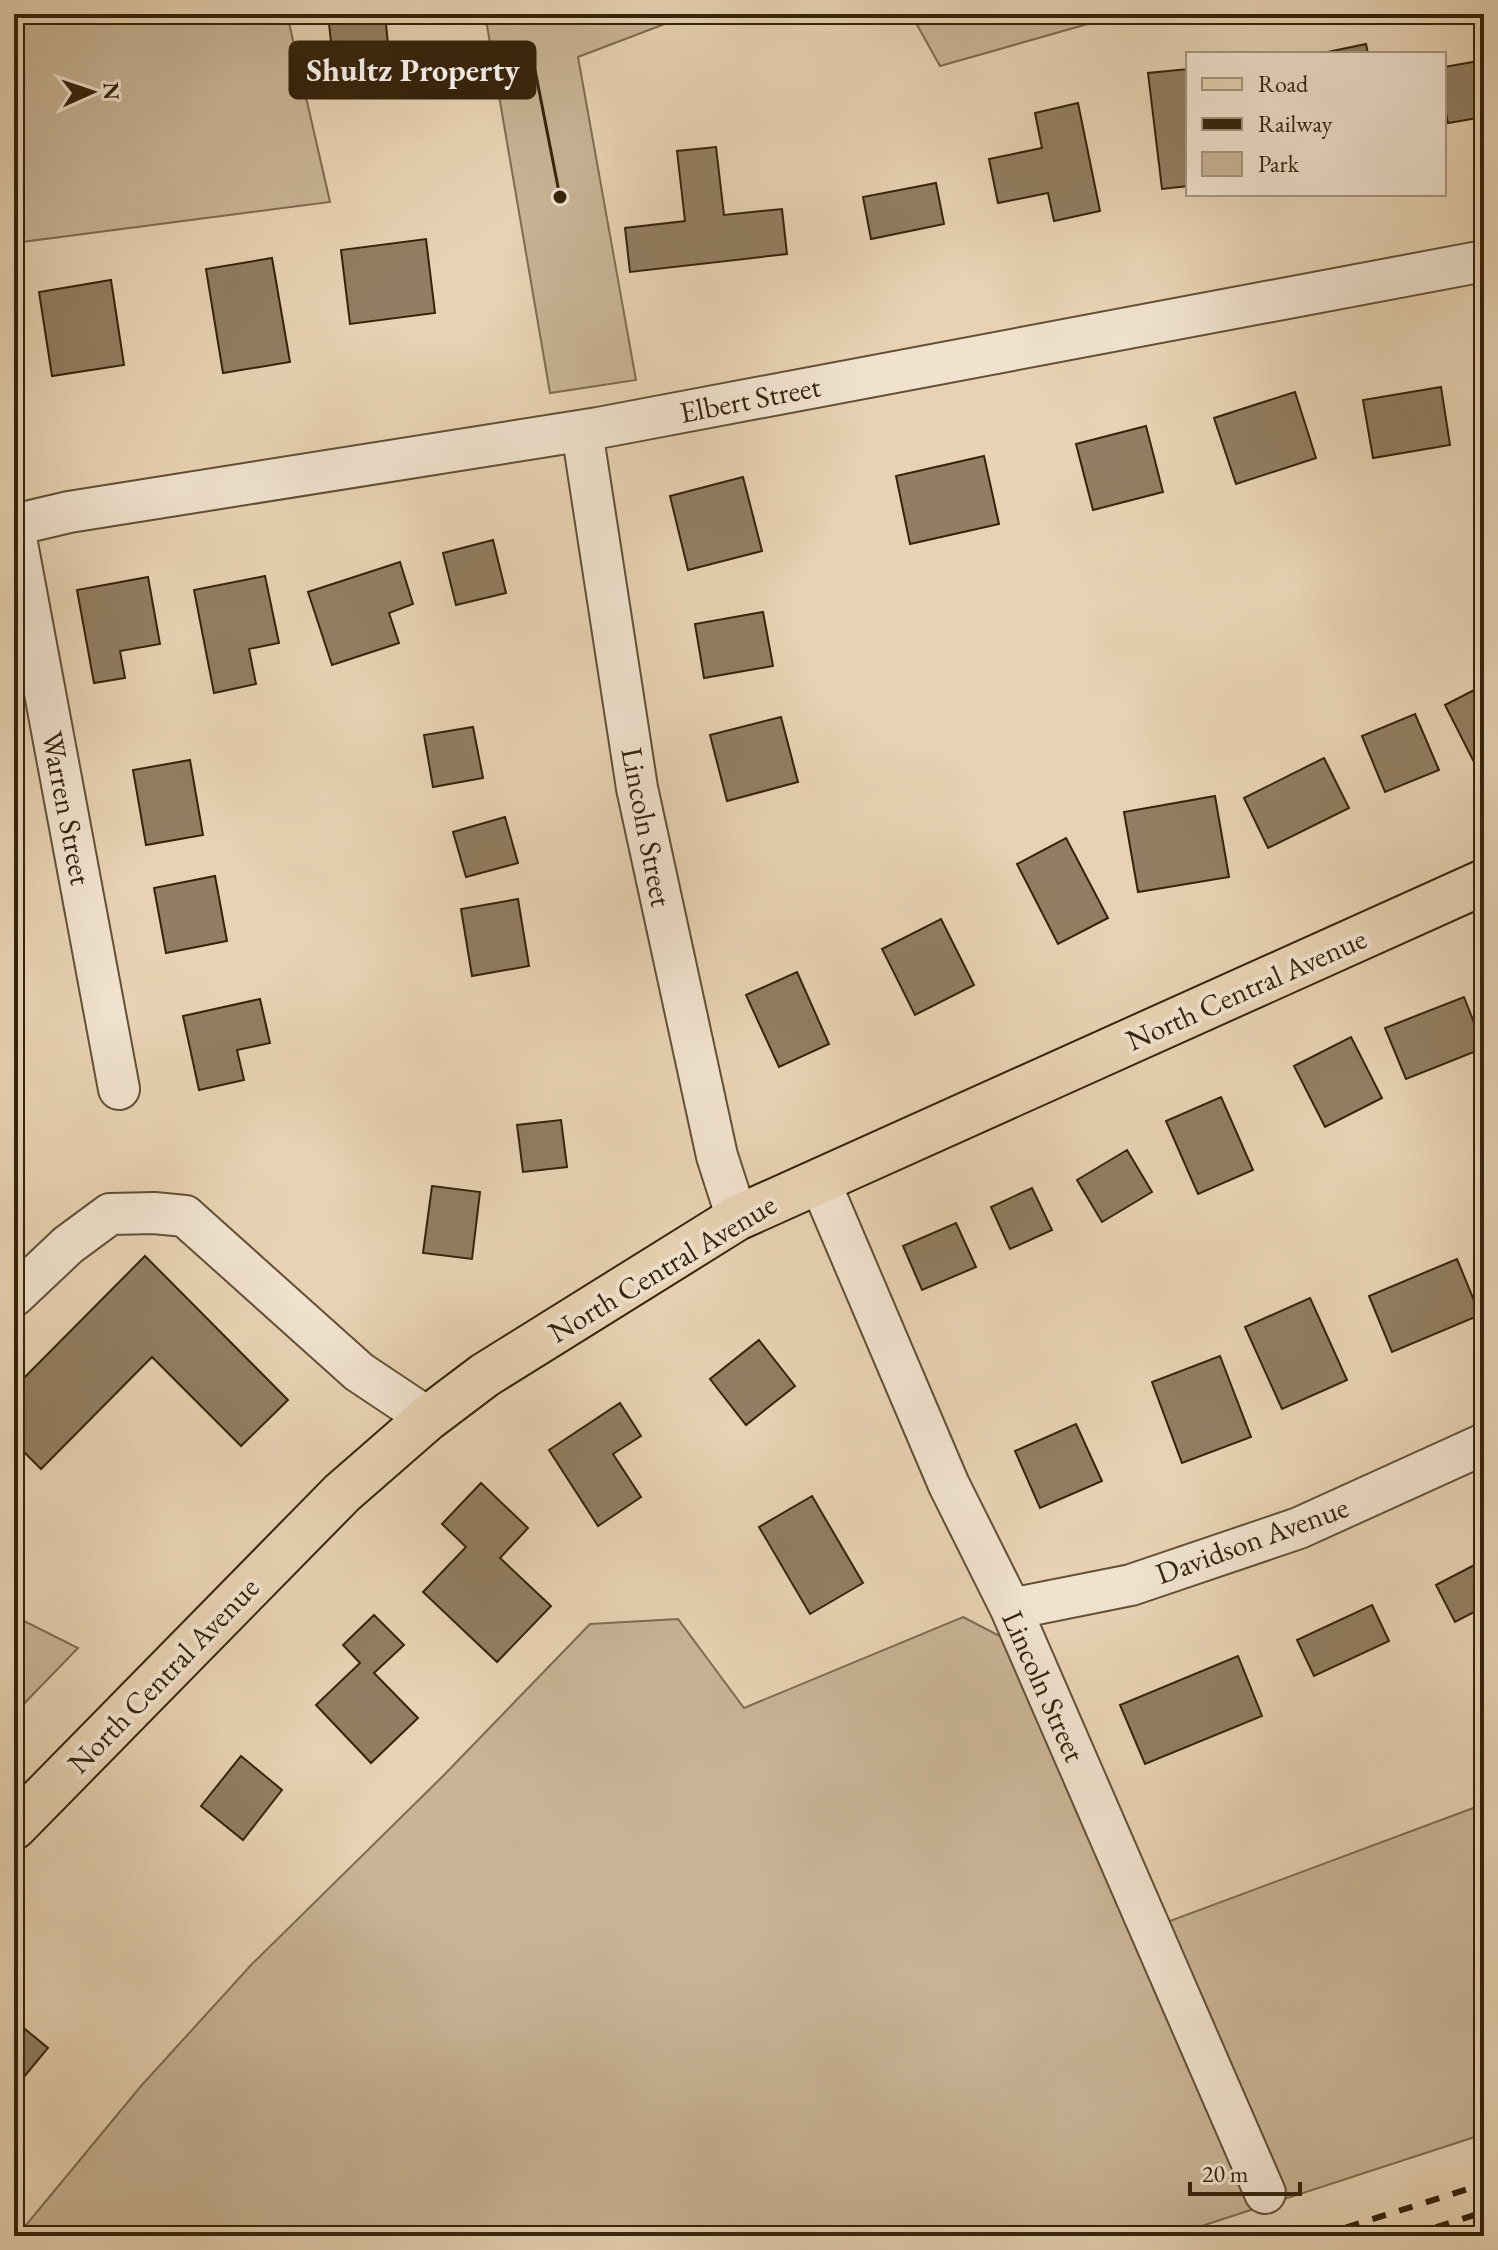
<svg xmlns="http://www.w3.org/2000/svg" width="1498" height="2250" font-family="'EB Garamond',serif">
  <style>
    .green { fill: #c9b496; stroke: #7e6c50; stroke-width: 2 }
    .building { fill: #927e62; stroke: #34230b; stroke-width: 2 }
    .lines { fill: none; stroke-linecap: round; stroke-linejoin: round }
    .minor-casing { stroke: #614f35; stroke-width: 44 }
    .major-casing { stroke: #34230b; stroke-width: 48 }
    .minor { stroke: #f0e2ce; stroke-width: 40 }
    .major { stroke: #e8d2b3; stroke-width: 44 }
    .rail { stroke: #34230b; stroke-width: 6; stroke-dasharray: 14 14; stroke-linecap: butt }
    .labels { text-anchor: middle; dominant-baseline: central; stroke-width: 8; stroke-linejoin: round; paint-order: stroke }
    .street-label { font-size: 30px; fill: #34230b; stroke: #f0e2ce }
    .leader { fill: none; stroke: #34230b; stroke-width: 3 }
    .callout-dot { fill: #34230b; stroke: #f0e2ce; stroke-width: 3 }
    .callout { fill: #34230b; stroke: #34230b; stroke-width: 3 }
    .callout-label { font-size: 32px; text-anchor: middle; font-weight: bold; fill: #fff }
  </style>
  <rect width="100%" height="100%" fill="#e8d2b3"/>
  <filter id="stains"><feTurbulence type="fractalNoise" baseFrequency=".0025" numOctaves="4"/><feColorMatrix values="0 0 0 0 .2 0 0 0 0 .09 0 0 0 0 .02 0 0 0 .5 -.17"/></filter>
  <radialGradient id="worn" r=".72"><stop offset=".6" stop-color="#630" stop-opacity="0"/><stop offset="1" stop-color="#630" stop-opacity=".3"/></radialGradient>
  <path class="green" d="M14 14H287L330 202 14 243Z
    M485 14H691L578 57 636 380 550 393Z
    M911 14H1123L940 66Z
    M14 1616 78 1648 14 1714Z
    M963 1617 1042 1658 1162 1924 1484 1804V2134L1171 2236H17L141 2086 252 1964 443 1776 590 1624 678 1619 744 1708Z"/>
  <path class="building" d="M328 14H385L391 74 335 80Z
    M1366 44 1368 54H1318Z
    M1484 60V117L1448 123 1444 104V67Z
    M1188 69V186L1162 189 1148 73Z
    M1078 103 1100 211 1054 221 1048 193 998 203 989 159 1042 148 1035 113Z
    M716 147 724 215 782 209 787 254 630 272 625 228 685 221 677 151Z
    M936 183 944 224 871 239 863 197Z
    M426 239 435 313 350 324 341 250Z
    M272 258 290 362 223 373 206 269Z
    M111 280 124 365 52 376 39 292Z
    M1441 387 1450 445 1373 458 1363 400Z
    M1295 392 1316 458 1236 484 1214 418Z
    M1146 426 1163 492 1093 510 1076 444Z
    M984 456 999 524 910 544 896 476Z
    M743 477 762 551 688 570 670 496Z
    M493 540 506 593 456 605 443 553Z
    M400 562 413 604 389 613 399 643 332 665 308 592Z
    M265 576 279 643 249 649 256 684 214 693 194 590Z
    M148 577 160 644 120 651 125 678 94 683 77 590Z
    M763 612 773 666 704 678 695 624Z
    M1484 685V762L1476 766 1445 705Z
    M1415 714 1439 770 1385 792 1362 736Z
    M781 717 798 782 727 801 710 735Z
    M473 727 483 778 433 787 424 735Z
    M1324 758 1349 808 1268 848 1244 798Z
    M190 760 203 835 146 845 133 770Z
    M1215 796 1229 877 1138 892 1124 812Z
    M505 817 518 863 466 877 453 832Z
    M1066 838 1108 918 1058 944 1017 864Z
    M215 876 227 941 166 953 154 888Z
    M518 899 529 966 472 976 461 909Z
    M941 919 974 985 915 1015 882 949Z
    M797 972 829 1044 779 1067 746 995Z
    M1464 997 1484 1048 1406 1079 1385 1028Z
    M260 999 270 1043 237 1050 244 1080 199 1090 183 1016Z
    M1351 1037 1382 1098 1325 1127 1294 1066Z
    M1221 1097 1253 1170 1198 1194 1166 1121Z
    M561 1120 567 1167 523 1172 517 1125Z
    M1127 1150 1152 1192 1102 1222 1077 1180Z
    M432 1186 480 1192 472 1259 423 1253Z
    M1032 1188 1052 1230 1010 1249 991 1207Z
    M956 1223 976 1267 922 1290 903 1246Z
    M145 1256 288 1400 241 1446 152 1357 41 1469 14 1442V1388Z
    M1457 1259 1480 1315 1392 1352 1369 1296Z
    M1310 1298 1347 1380 1282 1409 1245 1327Z
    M759 1340 795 1386 746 1425 710 1379Z
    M1220 1356 1251 1437 1182 1463 1152 1382Z
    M620 1403 641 1436 613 1454 641 1497 598 1526 549 1450Z
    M1076 1424 1102 1481 1040 1508 1015 1451Z
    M481 1483 528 1528 500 1558 551 1606 497 1662 423 1592 466 1547 442 1524Z
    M812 1496 863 1583 810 1614 759 1527Z
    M1484 1560V1607L1455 1622 1436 1585Z
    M1372 1605 1389 1641 1314 1676 1297 1640Z
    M374 1615 404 1645 374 1673 418 1718 371 1763 316 1705 360 1663 343 1645Z
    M1238 1656 1262 1716 1145 1764 1120 1705Z
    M241 1756 282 1790 243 1840 201 1806Z
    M14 2020 48 2048 14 2089Z"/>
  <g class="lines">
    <defs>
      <path id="minor" d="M582 431 637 788 717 1156 737 1218
        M14 525 69 512 598 428 1484 261
        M14 527 119 1089
        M819 1180 949 1485 1011 1609 1265 2193
        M14 1296 68 1245 110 1214 154 1213 185 1216 359 1372 428 1418
        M1011 1609 1131 1585 1299 1528 1484 1444"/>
      <path id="major" d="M14 1827 342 1493 428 1418 485 1375 737 1218 1484 882"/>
    </defs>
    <use href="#minor" class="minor-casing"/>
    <use href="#major" class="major-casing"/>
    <use href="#minor" class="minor"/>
    <use href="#major" class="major"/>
    <path class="rail" d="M1319 2236 1484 2184
      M1409 2236 1484 2212"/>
  </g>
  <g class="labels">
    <g class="street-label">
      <text transform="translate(750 399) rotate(-11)">Elbert Street</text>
      <text transform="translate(67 808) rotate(79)">Warren Street</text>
      <text transform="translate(647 827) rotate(79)">Lincoln Street</text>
      <text transform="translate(1246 989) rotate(-24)">North Central Avenue</text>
      <text transform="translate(662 1268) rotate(-31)">North Central Avenue</text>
      <text transform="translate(1252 1540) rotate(-20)">Davidson Avenue</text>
      <text transform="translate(163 1675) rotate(-46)">North Central Avenue</text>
      <text transform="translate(1044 1686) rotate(66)">Lincoln Street</text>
    </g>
  </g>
  <path class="leader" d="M560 197L535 70"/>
  <circle class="callout-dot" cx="560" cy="197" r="8"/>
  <rect class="callout" x="290" y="42" width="245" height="56" rx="8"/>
  <g class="callout-label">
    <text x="413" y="81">Shultz Property</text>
  </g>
  <rect width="1498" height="2250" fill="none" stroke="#e8d2b3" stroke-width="48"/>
  <rect x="16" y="16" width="1466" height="2218" fill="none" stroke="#34230b" stroke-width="4"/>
  <rect x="24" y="24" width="1450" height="2202" fill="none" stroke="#34230b" stroke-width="2"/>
  <rect x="1186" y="52" width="260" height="144" fill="#f0e2ce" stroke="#a59680" stroke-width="2"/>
  <rect x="1202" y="78" width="40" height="12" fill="#e8d2b3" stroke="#a59680" stroke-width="2"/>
  <text x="1258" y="92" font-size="24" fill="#34230b">Road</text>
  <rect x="1202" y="118" width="40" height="12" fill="#34230b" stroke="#a59680" stroke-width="2"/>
  <text x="1258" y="132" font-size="24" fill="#34230b">Railway</text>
  <rect x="1202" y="152" width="40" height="24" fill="#c9b496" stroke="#a59680" stroke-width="2"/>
  <text x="1258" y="172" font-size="24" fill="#34230b">Park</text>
  <g transform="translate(92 92) rotate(87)" stroke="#f0e2ce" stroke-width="6" paint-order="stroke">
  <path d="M0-6L14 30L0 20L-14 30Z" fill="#34230b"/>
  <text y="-12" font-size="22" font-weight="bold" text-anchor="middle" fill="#34230b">N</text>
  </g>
  <path d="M1190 2182v12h110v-12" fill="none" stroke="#34230b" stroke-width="4"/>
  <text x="1202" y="2182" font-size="24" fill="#34230b" stroke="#f0e2ce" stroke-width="6" paint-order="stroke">20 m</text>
  <rect width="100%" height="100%" filter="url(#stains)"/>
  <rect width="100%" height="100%" fill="url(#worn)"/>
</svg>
